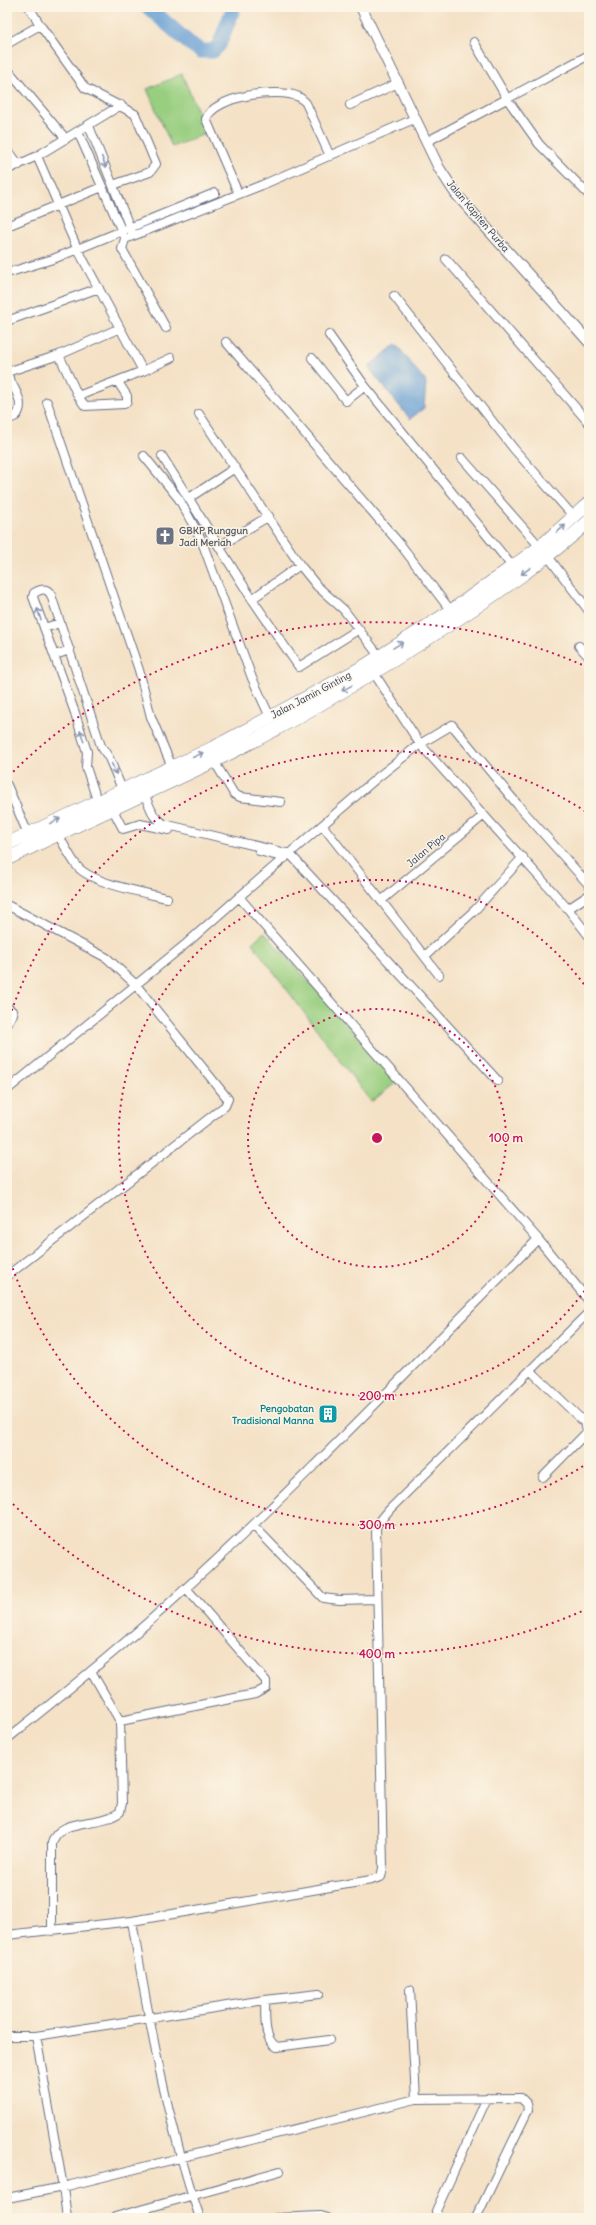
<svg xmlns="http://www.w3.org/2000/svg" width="596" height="2225" font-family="Delius,sans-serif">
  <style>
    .green { fill: #98ce7f; stroke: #5a7e6e }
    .water { fill: #669fd5; stroke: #40679a }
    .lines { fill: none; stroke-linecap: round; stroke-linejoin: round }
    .river { stroke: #669fd5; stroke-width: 15 }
    .minor-casing { stroke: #676d82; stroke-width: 10 }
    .tertiary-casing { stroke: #676d82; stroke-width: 12 }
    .trunk-casing { stroke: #676d82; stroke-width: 14 }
    .minor { stroke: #fff; stroke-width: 8 }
    .tertiary { stroke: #fff; stroke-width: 10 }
    .trunk { stroke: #fff; stroke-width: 13 }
    .oneway { stroke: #8d97ae }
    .ring { fill: none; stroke: #c2185b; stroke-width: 2; stroke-dasharray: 2 4 }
    .labels { text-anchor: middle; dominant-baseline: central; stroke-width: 3; stroke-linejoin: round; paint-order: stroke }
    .street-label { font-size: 10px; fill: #1b2f5e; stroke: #fcf5e5 }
    .worship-label { font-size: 10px; font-weight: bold; fill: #5b616d; stroke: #fcf5e5; text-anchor: start }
    .culture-label { font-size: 10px; font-weight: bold; fill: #0d838f; stroke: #fcf5e5; text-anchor: end }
    .centre { fill: #c2185b; stroke: #fcf5e5; stroke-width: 2 }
    .ring-label { font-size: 12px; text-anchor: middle; font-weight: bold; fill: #c2185b; stroke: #fcf5e5; stroke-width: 3; stroke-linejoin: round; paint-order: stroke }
  </style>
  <rect width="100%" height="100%" fill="#fcf5e5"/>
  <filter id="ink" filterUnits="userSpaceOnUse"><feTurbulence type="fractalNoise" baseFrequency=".025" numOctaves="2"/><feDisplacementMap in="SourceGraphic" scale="8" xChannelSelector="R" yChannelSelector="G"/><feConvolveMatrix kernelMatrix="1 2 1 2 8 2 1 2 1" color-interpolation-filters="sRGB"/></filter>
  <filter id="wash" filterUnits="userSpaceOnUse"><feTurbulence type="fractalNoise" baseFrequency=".012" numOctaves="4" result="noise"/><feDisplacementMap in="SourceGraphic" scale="16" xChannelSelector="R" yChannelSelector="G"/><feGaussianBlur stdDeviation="0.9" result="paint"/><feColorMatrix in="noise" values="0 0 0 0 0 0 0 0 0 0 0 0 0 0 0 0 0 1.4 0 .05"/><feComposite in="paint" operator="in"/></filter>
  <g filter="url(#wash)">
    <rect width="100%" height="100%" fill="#f4e1c6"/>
    <path class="green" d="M182 74 207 133 172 147 147 89Z
      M264 932 398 1081 371 1102 252 943Z"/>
    <path class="water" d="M396 344 426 382 424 408 410 419 368 367Z"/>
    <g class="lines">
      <path class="river" d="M148 7 189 43 201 51H213L219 45 234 7"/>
    </g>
  </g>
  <g filter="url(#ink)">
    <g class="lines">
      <defs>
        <path id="minor" d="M29 7 40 25
          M474 42 508 100 539 144 589 195
          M7 44 40 25 85 88 135 114 156 164 150 172 113 185
          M7 69 66 139
          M350 105 398 83
          M89 126 132 233
          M78 132 123 234
          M426 142 589 55
          M7 149 19 165
          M37 156 77 248 143 371 78 396
          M7 170 37 156 121 105
          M238 193 206 119C214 96 278 87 299 97 301 98 304 101 306 103L330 156
          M7 226 102 187
          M446 259 589 423
          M7 273 53 259 215 193
          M394 296 514 449 574 517
          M7 321 99 288
          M166 328 122 249 125 239 262 185 414 119
          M329 335 365 386 512 566
          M226 342 400 544 451 611
          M59 355 78 396 85 406 124 404 127 402V396L118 382
          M312 358 346 401 365 386
          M143 371 171 358
          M7 372 59 355 120 328
          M7 374C12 386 27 403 16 416L7 420
          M47 402 139 670 151 717 172 767
          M199 414 300 565 317 586 344 610 379 656
          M144 456 179 499 201 539 252 678 270 717
          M162 456 252 599 299 667 359 629
          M462 458 540 547
          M189 498 235 468
          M220 546 269 516
          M547 555 589 611
          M252 599 300 565
          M44 628 60 623
          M579 646 589 657
          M55 655 70 650
          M374 673 420 744 568 909 589 936
          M214 761 234 794 240 797 281 802
          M7 785 28 834
          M144 794 154 816 164 824 290 854 498 1081
          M97 800 86 767 87 752 75 713 33 597 34 593C41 589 47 587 51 595L101 746 109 758 122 789
          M112 808 123 829 140 824 169 830
          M323 826 439 975
          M57 833C64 844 69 856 77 866 90 883 145 893 167 898
          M259 851 285 858
          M239 897 378 777 420 744 452 725 517 804 589 885
          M381 901 484 815
          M7 905 107 958 136 985 228 1099 225 1106 7 1276
          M568 909 589 895
          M425 956 475 910 523 857
          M7 1007 12 1011 13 1014 7 1023
          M7 1090 187 943 239 897 538 1239 589 1301
          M531 1371 585 1423 589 1439
          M543 1477 588 1431
          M253 1525 323 1598 339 1600 376 1599
          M120 1721 255 1694 266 1688V1681L186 1588
          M7 1739C68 1690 129 1641 186 1588 308 1476 422 1356 538 1239
          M132 1921C149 2021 167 2122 200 2218
          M52 1931V1843C59 1817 100 1827 120 1812L122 1803 120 1721 91 1671
          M7 1935 132 1921 371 1880 381 1877 383 1868 376 1526 390 1509 589 1312
          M410 1990 416 2099
          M265 2000C266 2015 262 2038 277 2047L329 2040
          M7 2036H36L265 2000 319 1994
          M36 2036 63 2187 67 2218
          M7 2198 63 2187 416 2099 521 2098 527 2104 528 2110 476 2218
          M115 2217 280 2171
          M276 2218 321 2216 328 2218
          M441 2218 437 2216 436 2211 487 2098"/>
        <path id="tertiary" d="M361 7 439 168 456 194 589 342"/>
        <path id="trunk" d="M7 844 215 747 363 667 451 611 540 547 589 503
          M7 859C75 825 144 795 212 762 294 722 372 675 447 626 496 594 546 560 589 521"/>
      </defs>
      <use href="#minor" class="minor-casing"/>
      <use href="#tertiary" class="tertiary-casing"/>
      <use href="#trunk" class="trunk-casing"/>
      <use href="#minor" class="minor"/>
      <use href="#tertiary" class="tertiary"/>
      <use href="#trunk" class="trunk"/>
    </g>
    <defs><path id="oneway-shaft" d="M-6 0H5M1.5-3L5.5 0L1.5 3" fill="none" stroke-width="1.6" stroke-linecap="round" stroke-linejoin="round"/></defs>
    <g class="oneway">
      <use href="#oneway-shaft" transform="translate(104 162) rotate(68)"/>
      <use href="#oneway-shaft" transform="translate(561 529) rotate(-41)"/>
      <use href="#oneway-shaft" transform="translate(526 571) rotate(144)"/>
      <use href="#oneway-shaft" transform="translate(39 614) rotate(-108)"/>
      <use href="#oneway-shaft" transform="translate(398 645) rotate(-32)"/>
      <use href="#oneway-shaft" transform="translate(347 688) rotate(151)"/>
      <use href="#oneway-shaft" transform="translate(82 736) rotate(-107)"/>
      <use href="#oneway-shaft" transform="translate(198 755) rotate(-25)"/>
      <use href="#oneway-shaft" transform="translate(114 769) rotate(67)"/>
      <use href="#oneway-shaft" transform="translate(55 821) rotate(-26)"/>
    </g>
  </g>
  <g class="ring">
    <circle cx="377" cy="1138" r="129"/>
    <path d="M588 1286A258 258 0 1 1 588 990"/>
    <path d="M588 1463A387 387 0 0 1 8 1254M8 1022A387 387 0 0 1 588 813"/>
    <path d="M587 1609A516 516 0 0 1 9 1500M9 776A516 516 0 0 1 587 667"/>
  </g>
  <defs>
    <symbol id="church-square" viewBox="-11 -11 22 22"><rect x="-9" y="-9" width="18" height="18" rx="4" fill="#6b7280" stroke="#fcf5e5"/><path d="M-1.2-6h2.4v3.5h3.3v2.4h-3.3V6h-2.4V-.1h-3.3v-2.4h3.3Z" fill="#fff"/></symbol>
    <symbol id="building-square" viewBox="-11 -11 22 22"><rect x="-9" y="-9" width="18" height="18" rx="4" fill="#0f9aa8" stroke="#fcf5e5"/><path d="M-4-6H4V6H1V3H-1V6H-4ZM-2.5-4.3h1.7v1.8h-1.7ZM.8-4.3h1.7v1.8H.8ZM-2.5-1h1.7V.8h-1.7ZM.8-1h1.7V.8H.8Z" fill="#fff"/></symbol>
  </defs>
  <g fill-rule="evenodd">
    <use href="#church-square" x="154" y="525" width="22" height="22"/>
    <use href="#building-square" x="317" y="1403" width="22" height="22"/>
  </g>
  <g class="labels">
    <g class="street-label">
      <text transform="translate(478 216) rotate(50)">Jalan Kapiten Purba</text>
      <text transform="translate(311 695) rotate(-28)">Jalan Jamin Ginting</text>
      <text transform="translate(426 850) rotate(-40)">Jalan Pipa</text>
    </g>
    <g class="worship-label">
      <text x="179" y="530">GBKP Runggun<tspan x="179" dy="12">Jadi Meriah</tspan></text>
    </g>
    <g class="culture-label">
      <text x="314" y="1408">Pengobatan<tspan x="314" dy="12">Tradisional Manna</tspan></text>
    </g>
  </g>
  <circle cx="377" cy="1138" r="6" class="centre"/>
  <g class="ring-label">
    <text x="506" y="1142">100 m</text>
    <text x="377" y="1400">200 m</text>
    <text x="377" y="1529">300 m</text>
    <text x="377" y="1658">400 m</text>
  </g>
  <rect width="596" height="2225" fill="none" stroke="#fcf5e5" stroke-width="24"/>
</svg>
